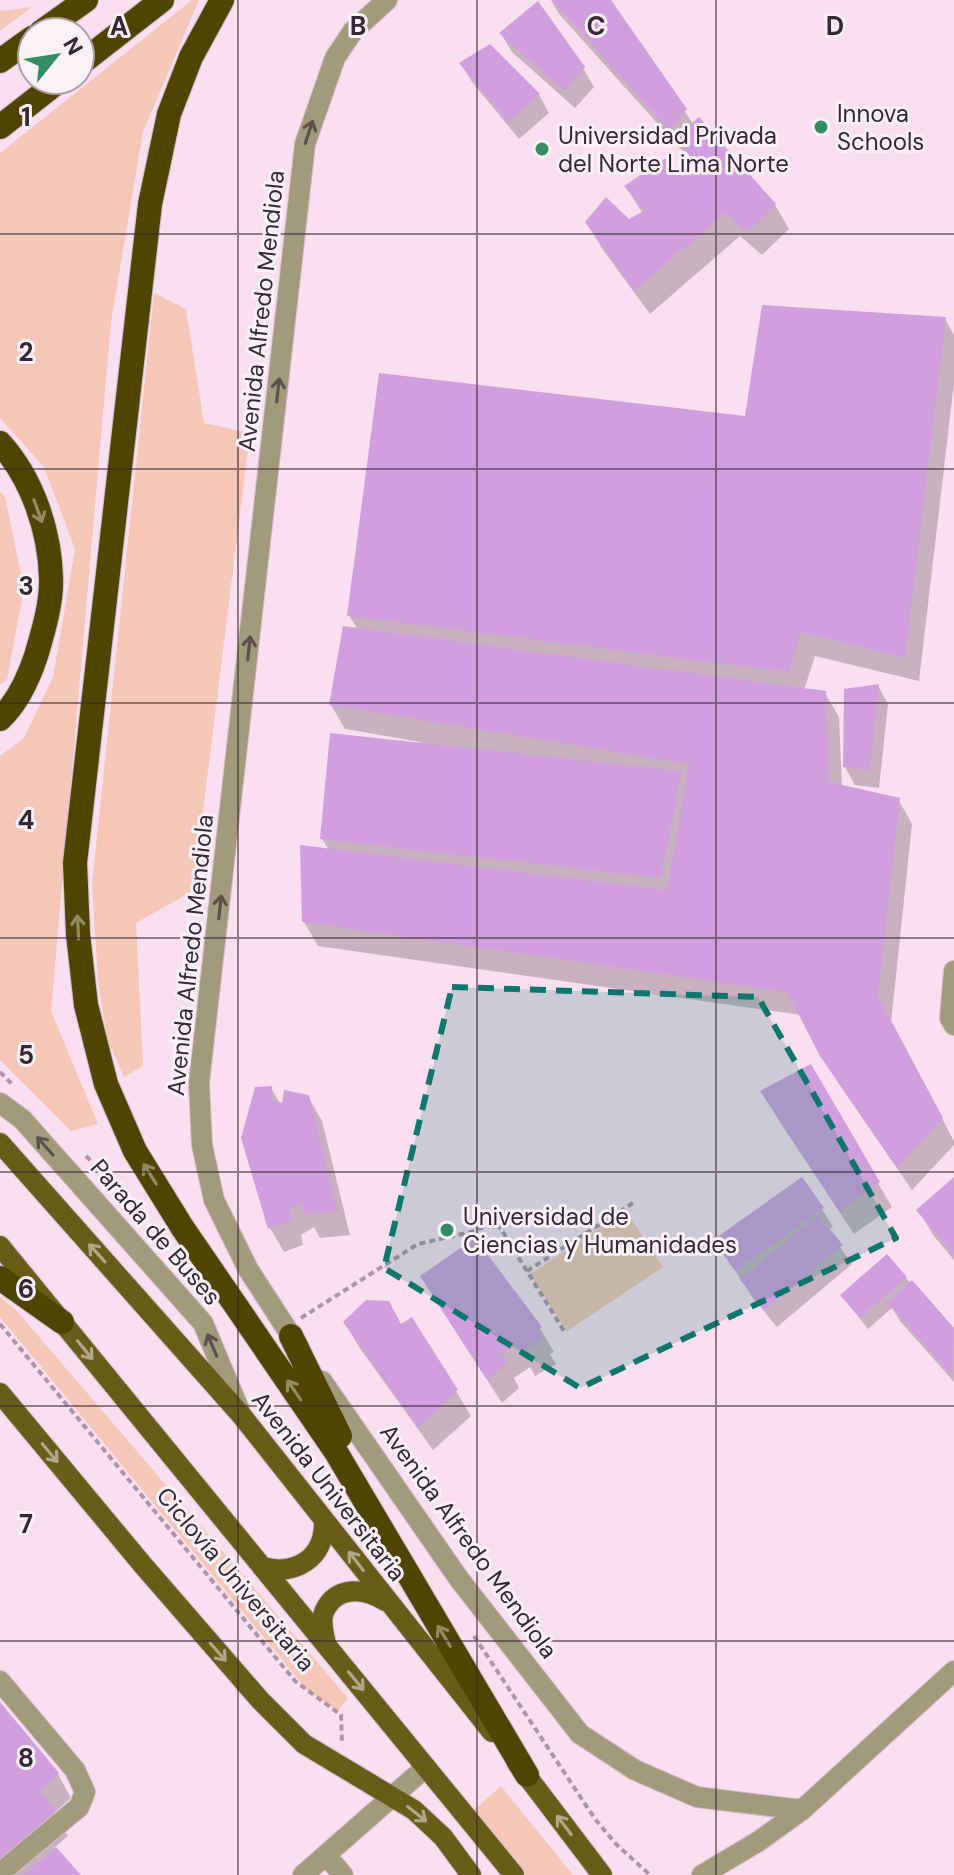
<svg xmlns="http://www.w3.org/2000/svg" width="954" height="1875" font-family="'DM Sans',sans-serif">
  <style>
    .green { fill: #f5c7b8 }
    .shadow { fill: #0003 }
    .building { fill: #d19fde }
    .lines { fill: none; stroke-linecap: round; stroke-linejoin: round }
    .minor-casing { stroke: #d3baca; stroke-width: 22 }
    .major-casing { stroke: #d3baca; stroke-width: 22 }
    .highway-casing { stroke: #d3baca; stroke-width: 26 }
    .path { stroke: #ac95a4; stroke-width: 4; stroke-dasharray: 6 4; stroke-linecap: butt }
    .minor { stroke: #a19b7b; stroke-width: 20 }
    .major { stroke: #675c18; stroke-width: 20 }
    .highway { stroke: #504500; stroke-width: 24 }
    .oneway { stroke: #5d504c }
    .oneway2 { stroke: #948a63 }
    .oneway3 { stroke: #b1a788 }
    .marked { fill: #0f766e; fill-opacity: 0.2; stroke: #0f766e; stroke-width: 6; stroke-dasharray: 16 10; stroke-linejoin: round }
    .grid { fill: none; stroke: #382733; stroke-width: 2; stroke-opacity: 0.55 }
    .poi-dot { fill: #348d62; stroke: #fbf2f8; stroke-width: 3 }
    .labels { text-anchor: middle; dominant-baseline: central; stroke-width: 6; stroke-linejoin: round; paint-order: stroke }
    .poi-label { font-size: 24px; fill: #382733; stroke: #fbf2f8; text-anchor: start }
    .street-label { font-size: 24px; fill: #382733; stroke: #fbf2f8 }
    .grid-label { font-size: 26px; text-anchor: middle; font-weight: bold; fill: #382733; stroke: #fbf2f8; stroke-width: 6; stroke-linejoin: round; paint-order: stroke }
  </style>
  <rect width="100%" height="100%" fill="#fadff0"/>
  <path class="green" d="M192 0H199L143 132 111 322 51 1011 98 1124 71 1131 0 1060V756L24 738 53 677 75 549 44 467 0 418V153Z
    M32 7 0 31V11Z
    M154 293 186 309 204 423 250 433 193 891 136 923 143 1066 124 1077 107 1038 98 980 92 884Z
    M0 491 5 497 24 588 7 680 0 685Z
    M626 1211 663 1267 567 1331 530 1274Z
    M0 1297 17 1311 348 1698 338 1711 307 1690 0 1317Z
    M501 1786 573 1875H522L472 1812Z"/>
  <path class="shadow" d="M551 0H608L694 125 775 205 789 229 762 255 740 236 650 314 601 247 587 223 629 221 643 214 626 187 682 179 697 168 686 151 684 153 559 14Z
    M501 34 583 68 594 87 575 108 512 52Z
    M490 47 539 95 549 113 519 139 472 82 461 64Z
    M945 319 954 335V383L919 681 815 656 804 690 825 693 839 717 842 787 898 799 912 824 891 1023 954 1141V1145L912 1190 837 1081 801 1015 318 946 304 922 329 850 322 839 421 745V742L345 729 331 705 358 630 349 615Z
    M878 686 888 704 879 788 855 785 845 767Z
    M810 1067 892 1207 854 1234 776 1116Z
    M271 1088 283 1109 308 1097 322 1121 350 1235 320 1238 314 1227 301 1235 303 1245 284 1252 270 1228Z
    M954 1180V1260L933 1235 919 1211Z
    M822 1209 833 1227 828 1230 852 1264 777 1327 753 1298 716 1241Z
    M906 1278 954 1331V1382L900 1321 892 1308 868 1329 842 1296Z
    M436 1301 540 1328 554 1352 550 1354 556 1364 535 1376 530 1367 514 1378 519 1388 502 1403Z
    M412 1319 471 1416 433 1450 359 1347 345 1323 401 1326Z
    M0 1706 58 1774 71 1798 54 1813 68 1836 54 1848 78 1875H9L0 1864Z"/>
  <path class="building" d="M552 0H611L687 109 669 130Z
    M538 1 585 67 564 91 499 33Z
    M490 44 540 94 508 122 459 63Z
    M699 117 776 204 748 232 725 213 634 291 585 222 606 197 629 219 644 211 624 186 666 158 683 176 697 165 676 138Z
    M762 305 946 317 905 658 801 632 789 672 347 616 379 373 745 416Z
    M343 626 826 691 829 782 900 798 878 996 943 1118 897 1168 820 1056 787 992 302 922 300 845 667 890 689 764 329 705Z
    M879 684 870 770 843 767 844 689Z
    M330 733 682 771 661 878 320 839Z
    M811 1064 880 1182 839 1211 760 1091Z
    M272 1086V1100L282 1103 284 1090 309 1095 337 1212 304 1214 300 1203 289 1210 291 1221 268 1229 241 1138 255 1087Z
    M802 1177 824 1208 735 1271 713 1240Z
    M954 1177V1255L916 1210Z
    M818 1215 843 1245 765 1310 740 1280Z
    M475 1238 542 1327 536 1330 543 1339 520 1353 515 1344 502 1353 507 1363 487 1380 420 1276Z
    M887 1254 907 1277 860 1318 840 1295Z
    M912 1280 954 1328 952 1376 887 1302Z
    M366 1300 389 1301 401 1324 412 1317 458 1390 418 1427 343 1322Z
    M0 1702 59 1773 39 1791 56 1811 0 1858Z
    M56 1847 81 1875H24Z"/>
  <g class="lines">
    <defs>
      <path id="minor" d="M954 971 950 1018 954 1025
        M0 1103 22 1119 203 1323 239 1409
        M299 1348 248 1269 214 1200 202 1145 199 1083 305 144 335 58 353 31 387 0
        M322 1381 459 1579 580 1734 635 1770 697 1797 802 1810
        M0 1681 75 1770 85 1792 79 1807 0 1873
        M326 1855 343 1875
        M303 1875 426 1767
        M702 1875 759 1841 802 1810 954 1671"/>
      <path id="major" d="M0 1143 242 1416 492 1732
        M0 1246 514 1875
        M0 1393 142 1564 260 1700 304 1744 414 1810 443 1837 471 1875
        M262 1567C296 1576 325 1558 324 1521
        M326 1644C324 1634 320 1621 324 1612 336 1585 364 1588 385 1601
        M517 1763 602 1875"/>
      <path id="highway" d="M222 0 191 57 169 114 150 204 75 863 78 934 86 1005 106 1084 135 1151 182 1227 336 1452 527 1775
        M41 32 86 0
        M0 61 32 38
        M80 64 162 0
        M0 127 60 80
        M0 443C32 478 50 531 51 578 52 603 43 632 36 656 29 677 17 703 0 719
        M0 1278 62 1322
        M291 1336 340 1436"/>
    </defs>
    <use href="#minor" class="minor-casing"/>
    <use href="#major" class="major-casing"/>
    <use href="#highway" class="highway-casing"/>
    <path class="path" d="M0 1072 14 1086
      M86 1156 145 1215
      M527 1271 633 1203
      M301 1318 418 1244 471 1232 494 1223 501 1229 564 1331
      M0 1324 295 1681 341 1715 342 1744
      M474 1636 595 1819 616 1844 650 1875"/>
    <use href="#minor" class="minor"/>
    <use href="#major" class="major"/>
    <use href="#highway" class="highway"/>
  </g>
  <defs><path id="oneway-shaft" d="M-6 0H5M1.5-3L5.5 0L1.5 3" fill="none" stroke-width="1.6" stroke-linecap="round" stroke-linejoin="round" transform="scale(2)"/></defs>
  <g class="oneway">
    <use href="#oneway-shaft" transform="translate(309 132) rotate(-72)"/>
    <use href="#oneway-shaft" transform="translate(278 390) rotate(-84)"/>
    <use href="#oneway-shaft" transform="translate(249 648) rotate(-84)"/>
    <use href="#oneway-shaft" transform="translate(220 907) rotate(-84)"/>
    <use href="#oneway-shaft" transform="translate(45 1146) rotate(-131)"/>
    <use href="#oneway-shaft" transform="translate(212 1345) rotate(-113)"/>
  </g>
  <g class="oneway2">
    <use href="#oneway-shaft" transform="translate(38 511) rotate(70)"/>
    <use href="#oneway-shaft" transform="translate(78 927) rotate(-93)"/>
    <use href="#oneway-shaft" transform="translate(150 1174) rotate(-122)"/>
    <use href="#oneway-shaft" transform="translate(294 1390) rotate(-124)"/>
    <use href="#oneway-shaft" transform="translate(444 1636) rotate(-121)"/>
  </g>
  <g class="oneway3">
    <use href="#oneway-shaft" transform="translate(97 1253) rotate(-132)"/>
    <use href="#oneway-shaft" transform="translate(85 1350) rotate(51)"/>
    <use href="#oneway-shaft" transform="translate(50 1453) rotate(50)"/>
    <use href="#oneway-shaft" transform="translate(356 1561) rotate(-128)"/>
    <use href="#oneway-shaft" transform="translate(218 1652) rotate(49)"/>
    <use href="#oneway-shaft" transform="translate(356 1681) rotate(51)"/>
    <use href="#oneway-shaft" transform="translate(417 1814) rotate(39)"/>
    <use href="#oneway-shaft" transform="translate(564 1825) rotate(-127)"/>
  </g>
  <path class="marked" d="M452 987 758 997 896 1238 580 1388 384 1268Z"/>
  <path class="grid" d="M238 0V1875M477 0V1875M716 0V1875M0 234H954M0 469H954M0 703H954M0 938H954M0 1172H954M0 1406H954M0 1641H954"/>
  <g class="poi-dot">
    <circle cx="821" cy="127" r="8"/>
    <circle cx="542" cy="149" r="8"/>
    <circle cx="447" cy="1230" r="8"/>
  </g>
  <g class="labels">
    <g class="poi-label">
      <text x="837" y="113">Innova<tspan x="837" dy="28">Schools</tspan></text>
      <text x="558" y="135">Universidad Privada<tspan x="558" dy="28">del Norte Lima Norte</tspan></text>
      <text x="463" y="1216">Universidad de<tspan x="463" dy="28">Ciencias y Humanidades</tspan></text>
    </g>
    <g class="street-label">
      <text transform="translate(261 311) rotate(-84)">Avenida Alfredo Mendiola</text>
      <text transform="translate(190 955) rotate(-84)">Avenida Alfredo Mendiola</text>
      <text transform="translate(156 1232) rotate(49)">Parada de Buses</text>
      <text transform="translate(329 1486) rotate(52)">Avenida Universitaria</text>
      <text transform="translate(469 1541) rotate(54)">Avenida Alfredo Mendiola</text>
      <text transform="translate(236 1579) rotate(50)">Ciclovía Universitaria</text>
    </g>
  </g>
  <g class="grid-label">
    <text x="119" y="35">A</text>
    <text x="358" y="35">B</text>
    <text x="596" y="35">C</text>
    <text x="835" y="35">D</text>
    <text x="26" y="126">1</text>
    <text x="26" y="361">2</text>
    <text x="26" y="595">3</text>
    <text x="26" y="829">4</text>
    <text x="26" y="1064">5</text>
    <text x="26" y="1298">6</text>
    <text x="26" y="1533">7</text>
    <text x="26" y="1767">8</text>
  </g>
  <g transform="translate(56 56) rotate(60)"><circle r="38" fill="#fbf2f8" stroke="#ada1a9" stroke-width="2"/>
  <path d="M0-6L14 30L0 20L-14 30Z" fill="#348d62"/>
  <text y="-12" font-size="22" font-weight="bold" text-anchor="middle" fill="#382733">N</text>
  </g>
</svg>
